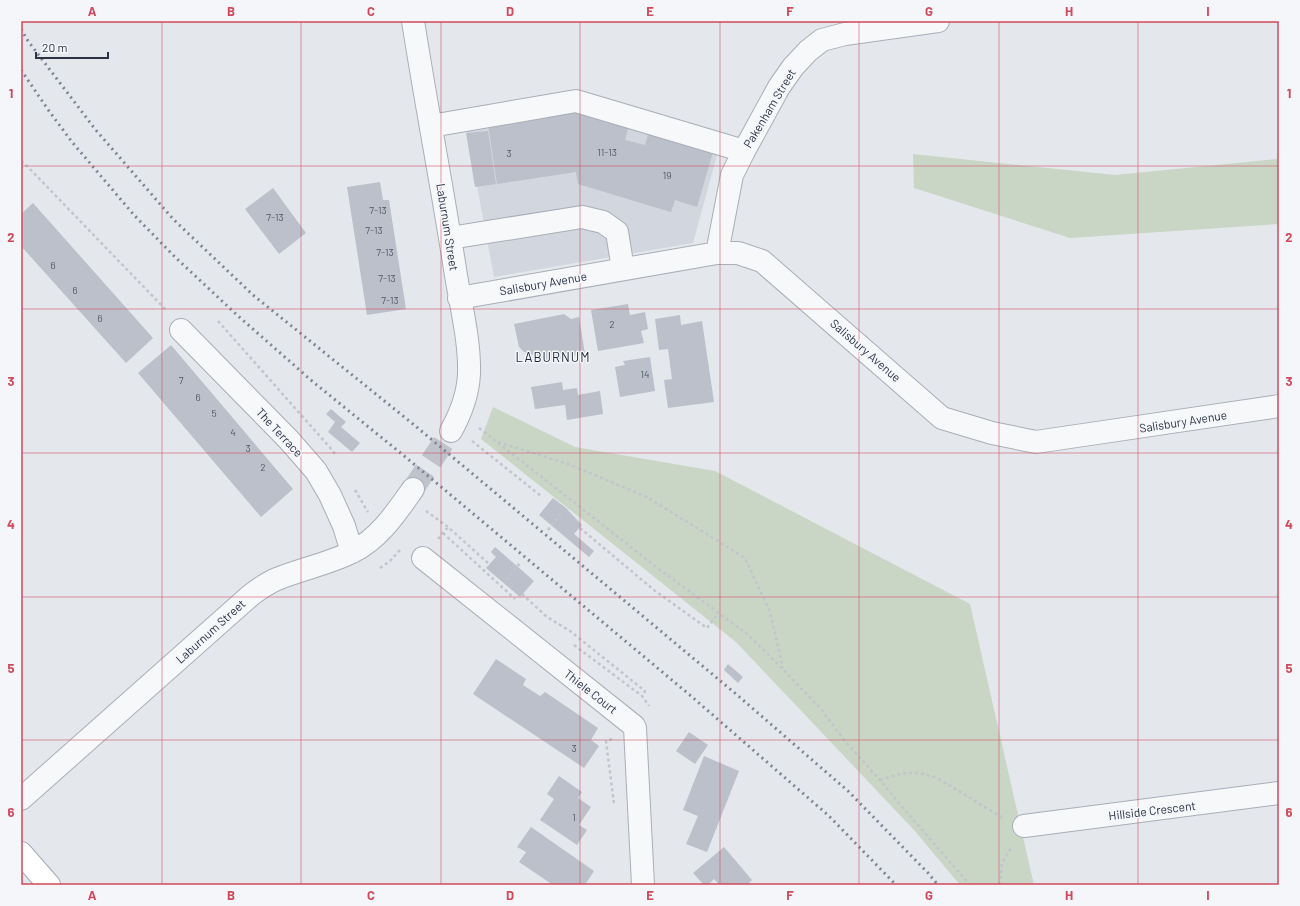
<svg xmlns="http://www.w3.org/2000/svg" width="1300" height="906" font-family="Barlow,sans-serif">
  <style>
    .built { fill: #d2d6de }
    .green { fill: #c9d6c5 }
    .building { fill: #bbc0ca }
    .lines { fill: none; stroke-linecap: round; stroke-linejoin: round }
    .minor-tunnel { stroke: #bfc3cb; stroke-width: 22; stroke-dasharray: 22 11; stroke-linecap: butt }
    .minor-casing { stroke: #a9aeb7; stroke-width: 24 }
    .major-casing { stroke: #a3abb8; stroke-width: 24 }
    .path { stroke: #c2c5cb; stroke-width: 2.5; stroke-dasharray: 3 3; stroke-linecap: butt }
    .minor { stroke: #f7f8fa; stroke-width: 22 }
    .major { stroke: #fff; stroke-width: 22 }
    .rail { stroke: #7d8696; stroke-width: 3; stroke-dasharray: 2 4; stroke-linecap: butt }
    .grid { fill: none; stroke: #d1495b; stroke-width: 1; stroke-opacity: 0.55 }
    .labels { text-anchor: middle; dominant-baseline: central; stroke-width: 3; stroke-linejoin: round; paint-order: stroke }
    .number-label { font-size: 10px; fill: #4f5766 }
    .street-label { font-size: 12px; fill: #2b3445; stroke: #f4f6f9 }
    .neighbourhood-label { font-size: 13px; letter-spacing: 1px; fill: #1d2536; stroke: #f4f6f9 }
    .neatline { fill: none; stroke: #d1495b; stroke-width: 1.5 }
    .grid-label { font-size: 13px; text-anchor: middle; font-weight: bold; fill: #d1495b }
  </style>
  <rect width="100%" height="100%" fill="#e4e7ec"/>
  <path class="built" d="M576 97 722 137 693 243 494 277 464 116Z"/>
  <path class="green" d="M913 154 1115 175 1277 159 1279 172V224L1070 238 914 188Z
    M493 407 575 447 715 471 970 604 1034 885H960L914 830 736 642 481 439Z"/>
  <path class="building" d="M579 110 629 125 625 140 645 145 649 130 714 149 697 207 675 200 671 212 631 200 578 184 576 172 497 184 488 124Z
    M488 131 496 184 475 187 466 133Z
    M380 182 383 200H389L406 309 367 315 347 187Z
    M273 188 306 233 279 254 245 209Z
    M33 203 153 338 126 363 21 246V214Z
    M628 304 630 315 645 312 648 329 641 331 644 343 598 351 591 310Z
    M564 314 571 319 579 317 585 354 537 362 536 356 524 352 519 347 514 324Z
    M680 315 681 325 702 321 714 402 668 408 664 380 672 379 668 349 659 350 655 319Z
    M171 345 293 489 261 517 138 373Z
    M650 357 655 391 620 397 615 367 625 365 623 361Z
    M562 382 563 390 577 388 578 395 600 391 603 414 567 420 565 405 535 409 531 387Z
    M331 409 346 422 341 427 360 443 352 452 328 432 335 422 326 414Z
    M553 498 566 508 582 525 574 534 594 551 589 557 539 515Z
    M495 547 534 581 520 597 486 568 496 557 491 552Z
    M496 659 526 679 523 685 540 696 545 692 598 728 591 740 599 746 584 768 473 694Z
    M728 664 743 677 738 683 724 670Z
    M689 732 708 745 695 764 676 751Z
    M704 756 739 771 707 852 686 844 698 816 683 810Z
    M559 776 582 792 578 798 591 807 579 825 587 830 577 845 540 820 554 799 547 794Z
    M531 827 594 871 585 885H553L519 862 526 852 517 847Z
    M724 847 752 880 747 885H719L714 879 708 885H704L693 873Z"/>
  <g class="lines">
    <path class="minor-tunnel" d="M413 489 451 431"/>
    <defs>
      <path id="minor" d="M413 21C426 104 442 186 455 269 460 303 470 339 469 374 468 395 461 413 451 431
        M431 126 576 101 744 151
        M450 238 582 217 603 222 617 232 623 269
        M717 253 732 175 744 151 779 87 793 67 808 51 822 40 845 34 938 21
        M459 298 717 253H738L762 261 942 418 992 433 1036 442 1279 406
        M181 330 289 440 316 471 330 495 344 526 352 552
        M423 558 634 726 635 728 643 885
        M21 799 251 595C259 589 267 583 277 579 301 569 328 564 352 552 379 539 396 513 413 489
        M1024 826 1279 793"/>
      <path id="major" d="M21 853 49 885"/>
    </defs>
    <use href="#minor" class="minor-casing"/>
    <use href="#major" class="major-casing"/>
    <path class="path" d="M21 161 28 167 167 311
      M218 321 333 451 336 456
      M479 428 659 569 747 634 770 656 821 709 845 741 880 780 898 802 970 885
      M472 441 541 496
      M498 442 568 464 647 497 745 558 770 612 783 668
      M355 490 368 512
      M426 511 448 527 488 563
      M580 528 654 590 707 628 718 613
      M548 530 562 512
      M443 533 515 599
      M438 539 448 527
      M380 568 390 561 400 550
      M506 580 521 562
      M522 594 547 617 570 631 645 691 642 696
      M574 645 642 696 649 706
      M612 739 606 741 614 804
      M880 780C906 772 913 769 939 779L1003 818
      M1000 885 1002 863 1012 846"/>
    <use href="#minor" class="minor"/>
    <use href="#major" class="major"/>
    <path class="rail" d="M21 29 28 41 95 129 173 219 253 295 413 424 736 694 848 791 928 873 938 885
      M21 70 49 111 72 142 134 215 175 257 237 315 312 381 403 455 691 696 829 816 896 885"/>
  </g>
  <path class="grid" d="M162 21V885M301 21V885M441 21V885M580 21V885M720 21V885M859 21V885M999 21V885M1138 21V885M21 166H1279M21 309H1279M21 453H1279M21 597H1279M21 740H1279"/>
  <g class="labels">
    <g class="number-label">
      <text x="607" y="152">11-13</text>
      <text x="509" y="153">3</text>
      <text x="667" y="175">19</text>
      <text x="378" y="210">7-13</text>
      <text x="275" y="217">7-13</text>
      <text x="374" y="230">7-13</text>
      <text x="385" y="252">7-13</text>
      <text x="53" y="265">6</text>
      <text x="387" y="278">7-13</text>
      <text x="75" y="290">6</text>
      <text x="390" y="300">7-13</text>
      <text x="100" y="318">6</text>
      <text x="612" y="324">2</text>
      <text x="645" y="374">14</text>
      <text x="181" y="380">7</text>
      <text x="198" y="397">6</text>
      <text x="214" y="413">5</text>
      <text x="233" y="432">4</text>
      <text x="248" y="448">3</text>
      <text x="263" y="467">2</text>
      <text x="574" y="748">3</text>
      <text x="574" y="817">1</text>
    </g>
    <g class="street-label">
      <text transform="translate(769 108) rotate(-59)">Pakenham Street</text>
      <text transform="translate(448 227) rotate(81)">Laburnum Street</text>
      <text transform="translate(543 283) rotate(-10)">Salisbury Avenue</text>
      <text transform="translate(866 350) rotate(41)">Salisbury Avenue</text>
      <text transform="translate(1183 421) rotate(-9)">Salisbury Avenue</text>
      <text transform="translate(280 432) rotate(47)">The Terrace</text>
      <text transform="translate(210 631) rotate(-42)">Laburnum Street</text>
      <text transform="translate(591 691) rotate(38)">Thiele Court</text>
      <text transform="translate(1152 810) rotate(-7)">Hillside Crescent</text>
    </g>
    <g class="neighbourhood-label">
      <text x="553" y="357">LABURNUM</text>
    </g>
  </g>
  <rect width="1300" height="906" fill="none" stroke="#f4f6f9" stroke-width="44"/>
  <path d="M36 52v6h72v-6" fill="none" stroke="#2b3445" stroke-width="2"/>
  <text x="42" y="52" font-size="12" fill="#2b3445" stroke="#f4f6f9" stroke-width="3" paint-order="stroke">20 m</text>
  <rect x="22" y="22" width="1256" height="862" class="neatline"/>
  <g class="grid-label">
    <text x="92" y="16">A</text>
    <text x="231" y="16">B</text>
    <text x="371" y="16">C</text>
    <text x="510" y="16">D</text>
    <text x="650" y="16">E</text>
    <text x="790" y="16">F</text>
    <text x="929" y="16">G</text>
    <text x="1069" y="16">H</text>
    <text x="1208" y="16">I</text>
    <text x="11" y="98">1</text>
    <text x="1289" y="98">1</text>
    <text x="11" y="242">2</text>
    <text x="1289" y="242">2</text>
    <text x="11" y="386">3</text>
    <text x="1289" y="386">3</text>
    <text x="11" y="529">4</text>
    <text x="1289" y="529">4</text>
    <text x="11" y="673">5</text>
    <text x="1289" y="673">5</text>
    <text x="11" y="817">6</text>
    <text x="1289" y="817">6</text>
    <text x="92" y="900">A</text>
    <text x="231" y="900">B</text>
    <text x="371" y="900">C</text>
    <text x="510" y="900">D</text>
    <text x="650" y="900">E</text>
    <text x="790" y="900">F</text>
    <text x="929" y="900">G</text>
    <text x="1069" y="900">H</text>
    <text x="1208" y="900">I</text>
  </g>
</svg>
